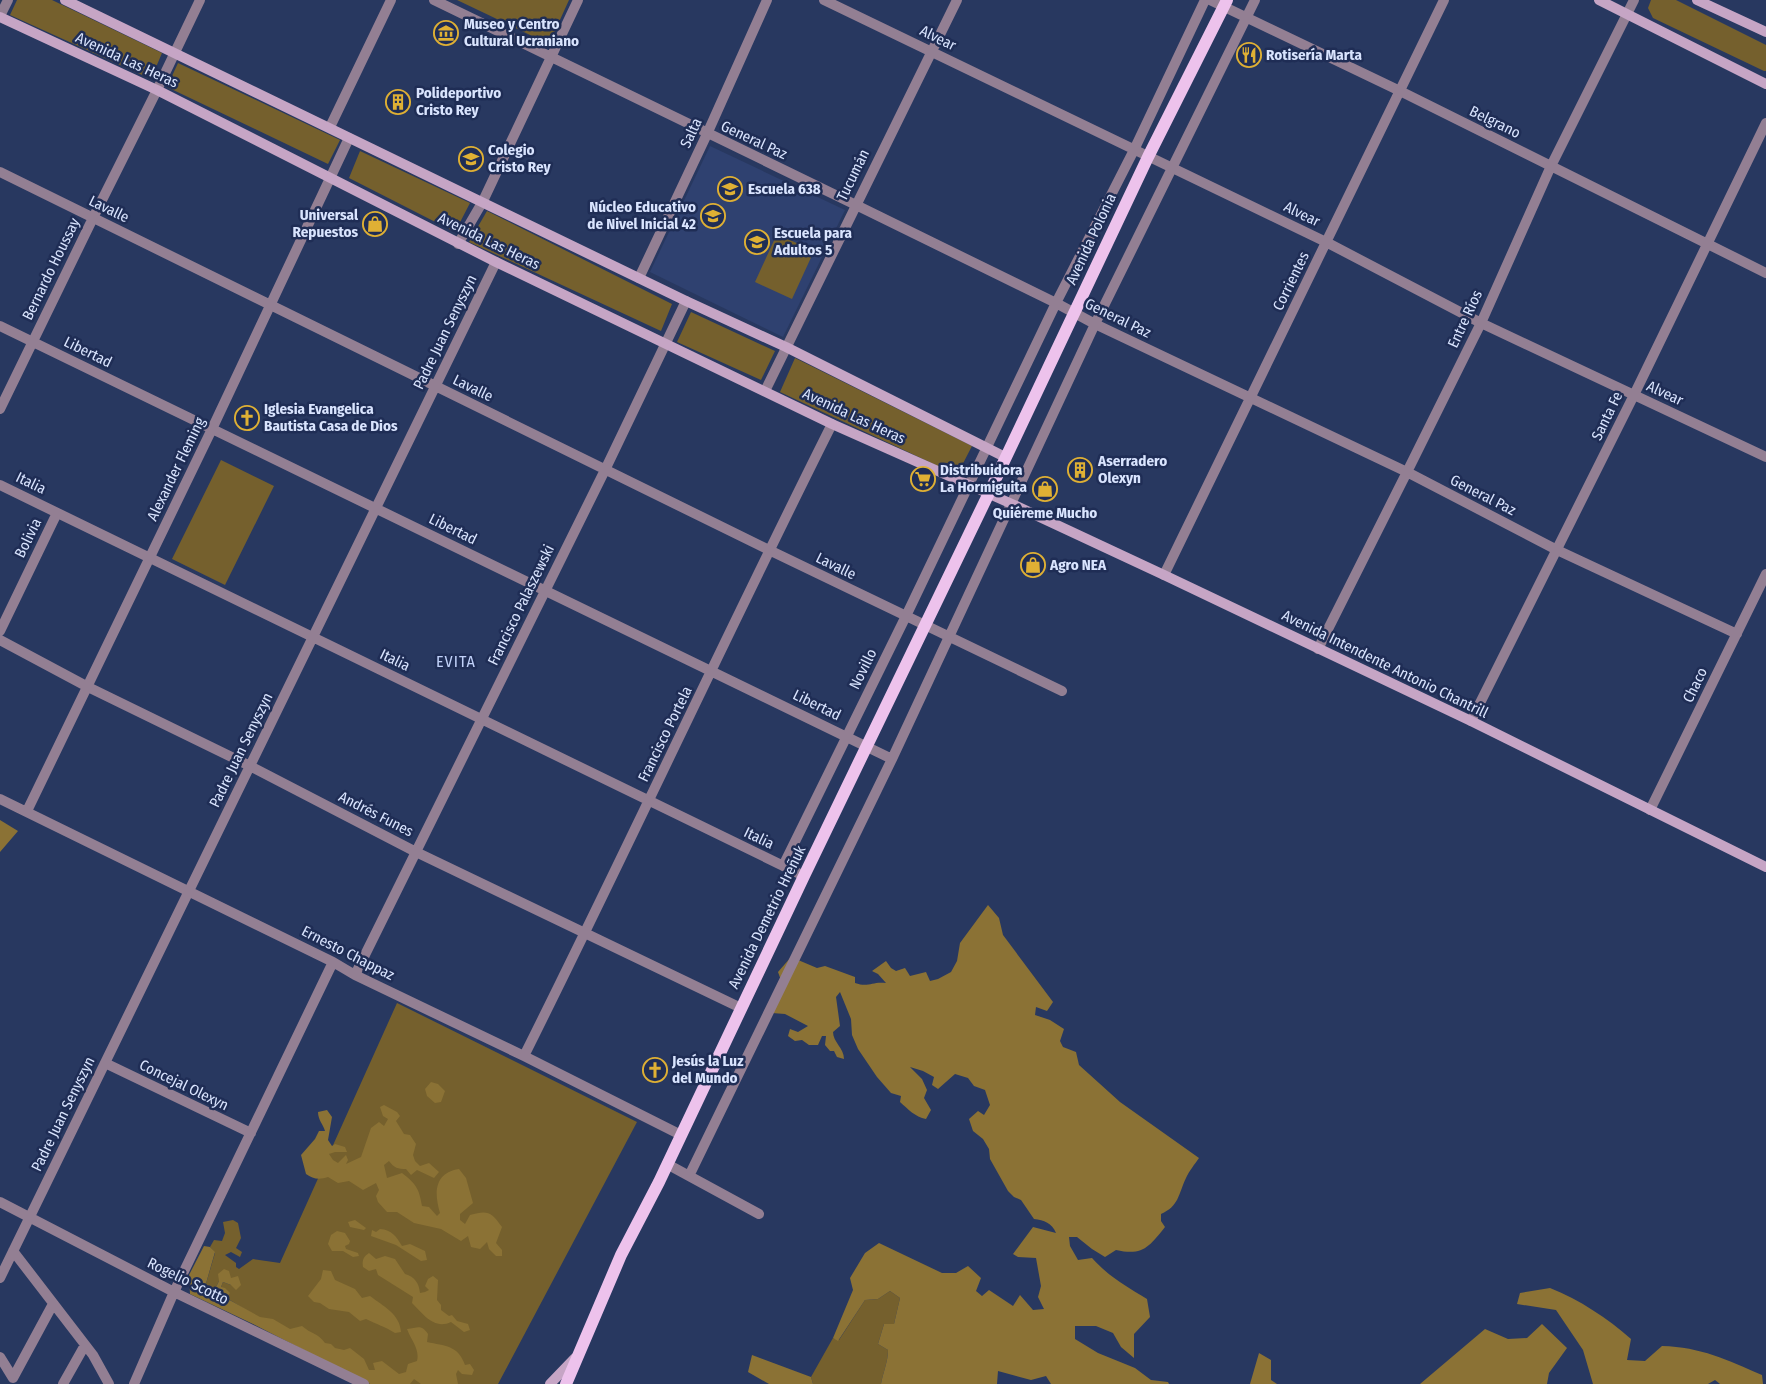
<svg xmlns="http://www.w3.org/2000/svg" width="1766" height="1384" font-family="'Fira Sans Condensed',sans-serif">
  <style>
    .built { fill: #2f4170 }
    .green { fill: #75602d }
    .forest { fill: #8b7235 }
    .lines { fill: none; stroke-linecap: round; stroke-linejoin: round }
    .minor { stroke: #937f93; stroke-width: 10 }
    .secondary { stroke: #c6a5c5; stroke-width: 10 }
    .primary { stroke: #edc2ec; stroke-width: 12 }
    .labels { text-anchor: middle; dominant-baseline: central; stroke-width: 5; stroke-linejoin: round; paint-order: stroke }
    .poi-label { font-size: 15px; font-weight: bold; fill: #d9e4fe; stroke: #1f2d55; text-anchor: start }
    .street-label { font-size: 15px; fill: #d9e4fe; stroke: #1f2d55 }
    .neighbourhood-label { font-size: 16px; letter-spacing: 1px; fill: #c0d1f9; stroke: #1f2d55 }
  </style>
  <rect width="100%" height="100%" fill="#283860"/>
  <path class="built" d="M710 146 845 210 783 337 650 272Z"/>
  <path class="green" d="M17 0H52L162 53 151 79 10 15Z
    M457 0H569L549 44Z
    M1651 0H1676L1766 45V71H1764L1653 18 1648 8Z
    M178 63 340 140 328 164 167 87Z
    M360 151 470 203 455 232 349 178Z
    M487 211 672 304 661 331 469 242Z
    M777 234 814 251 792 299 755 282Z
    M691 312 775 351 761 380 677 342Z
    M795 358 972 446 957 475 780 392Z
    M221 460 274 486 225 585 172 559Z
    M397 1003 637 1122 498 1384H390L256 1316 225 1297 221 1287 223 1282 231 1285V1278L219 1281 214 1291 205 1287 215 1253 210 1247 214 1240 222 1241 225 1233 223 1222 233 1220 238 1223 241 1238 236 1248 242 1252 240 1257 231 1252 225 1255 236 1263V1267L239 1269 253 1259 280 1263Z
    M890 1291 900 1298 894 1324H884L878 1344 888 1350C888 1362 883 1372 881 1384H813L811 1377 833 1338 839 1340 865 1300 878 1299Z"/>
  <path class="forest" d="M0 820 18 831 0 852Z
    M988 905 999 918 1003 935 1053 1002 1047 1011 1036 1007 1035 1015 1050 1020 1064 1029 1060 1041 1063 1047 1076 1052 1079 1065 1120 1102 1199 1158C1195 1164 1189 1171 1186 1178 1178 1195 1179 1206 1161 1214V1221L1165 1227C1149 1247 1143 1256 1116 1250L1105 1257 1092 1249 1077 1237H1069L1070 1246 1078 1260 1092 1258C1108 1276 1127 1287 1147 1299L1150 1317 1134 1334V1358L1121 1347 1113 1333 1096 1326H1075V1339L1098 1353 1135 1368 1151 1380 1168 1382 1169 1384H1051L1046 1376 1031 1380 998 1371 997 1384H881C883 1372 888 1362 888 1350L878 1344 884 1324H894L900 1298 890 1291 878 1299 865 1300 838 1341 833 1338 853 1290 850 1278 865 1253 879 1243 942 1273H956L968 1266 981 1278 976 1291 982 1296 989 1290 1013 1306 1020 1295 1033 1310 1044 1309 1038 1297 1041 1286 1036 1258 1018 1257 1013 1254 1033 1227 1056 1233C1052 1223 1044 1220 1034 1219L1021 1200 1014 1197 1008 1191 990 1159 989 1149 983 1139 973 1131 969 1119 978 1111 984 1115 990 1105 985 1090 974 1086 968 1078 955 1074 938 1089 932 1085 934 1077 923 1071 910 1067 922 1079 927 1090 924 1098 931 1110 926 1119C915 1117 908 1109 900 1102L901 1096 891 1093 877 1077 858 1049 852 1035 851 1019 840 992 836 997 840 1026 833 1032C833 1042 844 1048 844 1059L837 1057 834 1051H830L825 1045 826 1036H822L818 1045H809L802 1040 795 1041 788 1036 790 1029 798 1032 808 1026 785 1014 772 1013 782 983 778 972 791 957 817 968 825 966 855 977V983C869 988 872 981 886 983L878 974 872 971 886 961 891 968 896 971 905 968 910 976 926 972 930 981 938 979 951 972 957 961 960 943Z
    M431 1082 438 1084 445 1091 441 1102 435 1103 427 1096 425 1089Z
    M384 1105 397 1112 400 1116 396 1121 404 1134 410 1135 416 1144 413 1155 415 1161 420 1166 429 1163 439 1172 434 1178 417 1170 411 1175 406 1169C398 1169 394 1168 389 1161L384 1165 387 1178 402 1173C416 1184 419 1188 422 1206L429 1207 437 1216 440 1213C434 1193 434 1173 459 1169L466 1178 473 1203 460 1214V1220L465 1224 470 1215C488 1210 491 1212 502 1227L496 1243 502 1250V1256H496L489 1249 487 1242 480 1249 471 1247 468 1236 461 1241 441 1229 414 1223 397 1212H387L378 1202 376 1196 379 1190 376 1183 363 1190 349 1181 338 1183 328 1177C319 1180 313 1179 306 1174L301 1155 315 1139 319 1131H325C323 1124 318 1120 318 1112L327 1110 332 1117 328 1140 332 1146 335 1144 345 1147 347 1152H335L329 1154 333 1160 338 1163 346 1155 348 1160 346 1164 361 1157 371 1128 379 1122 384 1126 388 1119 383 1116 380 1107Z
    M355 1220 366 1228 364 1230 350 1227 348 1222Z
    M380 1229C392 1230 396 1236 402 1246L410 1244 425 1251 427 1260 421 1261 396 1245 371 1236 372 1230 376 1232Z
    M337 1231 345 1233 350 1241 349 1244 345 1246 346 1249 358 1253 359 1256 353 1257 343 1251H332L328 1244 331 1235Z
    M204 1246 210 1247 215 1252 205 1287 214 1291 219 1281 218 1274 224 1269 229 1271 231 1278 238 1276 241 1285 236 1290 231 1285 223 1282 221 1287 225 1288 230 1293 226 1298 260 1317 273 1319 290 1329 302 1326C311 1334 318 1333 325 1343L331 1344 335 1348 344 1350 350 1348 364 1359 369 1370H375L373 1363 382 1361 399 1374 406 1372 408 1364 417 1361C420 1349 411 1340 407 1329 418 1328 421 1324 428 1334L427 1342C445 1346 458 1345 465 1365L470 1364 474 1370 472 1375 462 1374 458 1370 456 1374 458 1384H421L414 1379 410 1384H370L253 1324 190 1294 189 1275Z
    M369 1253 376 1259 385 1256 395 1259 405 1274C415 1277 419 1283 420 1293L425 1292 429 1290 425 1286 428 1279 433 1276 438 1280 437 1300 441 1305V1310L449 1316 452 1315 457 1321 468 1324 470 1330 464 1332 451 1322C434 1330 423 1314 412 1303L413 1297 378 1275 376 1269 369 1271 363 1267C362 1261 363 1257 369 1253Z
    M323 1270 331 1271 335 1280 355 1289 362 1298 370 1296C383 1306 400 1314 401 1332L395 1333C386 1327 376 1324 366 1319L360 1321 349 1312 329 1309 320 1303 314 1302 308 1296 321 1279Z
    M1550 1288C1580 1300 1607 1318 1631 1339L1627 1360 1645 1361 1662 1346C1701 1347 1727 1360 1762 1375L1763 1384H1720L1715 1380 1708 1384H1593L1583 1350 1556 1310 1517 1304 1520 1293Z
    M1542 1324 1567 1348 1549 1373 1547 1384H1420L1485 1329 1508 1339 1527 1338Z
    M1259 1353 1271 1360V1380L1277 1384H1250Z
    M752 1355 811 1377 813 1384H769L748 1372Z"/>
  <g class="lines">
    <path class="minor" d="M434 0 856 205 1056 303 1095 324 1407 472 1557 550 1737 634
      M824 0 1326 242 1481 323 1766 457
      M1210 0 1400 91 1766 273
      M0 16 8 0
      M330 127 391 0
      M0 172 769 550 1062 691
      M458 244 483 201 578 0
      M639 278 707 134 767 0
      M0 326 892 759
      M765 391 957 0
      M0 409 93 218 157 90 200 0
      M0 485 804 876
      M1164 575 1444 0
      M0 631 57 513
      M0 640 88 687 250 766 416 852 741 1008
      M1318 649 1407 472 1481 323 1551 166 1634 0
      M1471 721 1634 395 1766 123
      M0 799 333 962 355 975 524 1056 681 1135
      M1650 810 1766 574
      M27 811 212 429 349 138
      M783 866 906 616 1056 303 1134 150 1205 0
      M355 975 605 470 686 301
      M524 1056C629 846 727 633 832 424
      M105 1063 251 1133
      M667 1164 759 1214
      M689 1176 892 759 1095 324 1255 0
      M0 1202 174 1292 364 1384
      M13 1251 93 1355 109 1384
      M0 1278 496 262
      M0 1357 13 1378 53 1304
      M63 1384 85 1345
      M134 1384 174 1292 333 962"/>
    <path class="secondary" d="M65 0 686 301 786 347 1005 457
      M1599 0 1766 84
      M1697 0 1766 32
      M0 17 157 90 496 262 832 424 1012 504 1164 575 1471 721 1766 867
      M550 1384 575 1358"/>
    <path class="primary" d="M566 1384 621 1255 659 1182 804 876 989 493 1148 157 1227 0"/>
  </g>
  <defs>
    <symbol id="museum-ring" viewBox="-11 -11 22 22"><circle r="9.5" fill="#1f2d55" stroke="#dfb034" stroke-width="1.5"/><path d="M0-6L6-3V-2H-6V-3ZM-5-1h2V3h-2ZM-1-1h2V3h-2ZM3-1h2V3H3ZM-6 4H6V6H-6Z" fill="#dfb034"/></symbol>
    <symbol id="restaurant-ring" viewBox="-11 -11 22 22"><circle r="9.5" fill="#1f2d55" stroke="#dfb034" stroke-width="1.5"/><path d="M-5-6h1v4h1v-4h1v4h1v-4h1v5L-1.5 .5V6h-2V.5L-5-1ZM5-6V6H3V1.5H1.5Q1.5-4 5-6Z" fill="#dfb034"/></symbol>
    <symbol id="building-ring" viewBox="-11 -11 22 22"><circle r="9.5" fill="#1f2d55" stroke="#dfb034" stroke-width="1.5"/><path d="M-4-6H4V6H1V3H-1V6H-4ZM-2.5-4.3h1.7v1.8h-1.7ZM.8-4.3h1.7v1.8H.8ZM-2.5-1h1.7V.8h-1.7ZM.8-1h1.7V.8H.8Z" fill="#dfb034"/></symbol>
    <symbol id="school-ring" viewBox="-11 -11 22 22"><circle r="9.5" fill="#1f2d55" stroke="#dfb034" stroke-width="1.5"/><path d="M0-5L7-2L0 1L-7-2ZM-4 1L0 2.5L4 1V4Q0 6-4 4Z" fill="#dfb034"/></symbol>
    <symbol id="shop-ring" viewBox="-11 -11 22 22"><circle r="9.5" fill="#1f2d55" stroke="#dfb034" stroke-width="1.5"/><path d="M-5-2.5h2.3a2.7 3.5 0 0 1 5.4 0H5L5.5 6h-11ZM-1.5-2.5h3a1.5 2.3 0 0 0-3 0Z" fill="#dfb034"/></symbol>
    <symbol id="church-ring" viewBox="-11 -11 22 22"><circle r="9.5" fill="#1f2d55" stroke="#dfb034" stroke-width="1.5"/><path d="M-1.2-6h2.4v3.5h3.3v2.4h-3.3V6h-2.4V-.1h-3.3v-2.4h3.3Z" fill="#dfb034"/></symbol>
    <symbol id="supermarket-ring" viewBox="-11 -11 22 22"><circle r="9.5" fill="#1f2d55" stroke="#dfb034" stroke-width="1.5"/><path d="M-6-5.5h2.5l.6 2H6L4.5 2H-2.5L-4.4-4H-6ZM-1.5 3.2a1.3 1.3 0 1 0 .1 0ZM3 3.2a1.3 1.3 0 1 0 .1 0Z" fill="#dfb034"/></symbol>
  </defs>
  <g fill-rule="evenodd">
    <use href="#museum-ring" x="432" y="19" width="28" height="28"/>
    <use href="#restaurant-ring" x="1235" y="41" width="28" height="28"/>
    <use href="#building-ring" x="384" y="88" width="28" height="28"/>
    <use href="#school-ring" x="457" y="145" width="28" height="28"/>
    <use href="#school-ring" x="716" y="175" width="28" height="28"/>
    <use href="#school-ring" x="699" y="202" width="28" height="28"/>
    <use href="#shop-ring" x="361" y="210" width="28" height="28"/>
    <use href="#school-ring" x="743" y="228" width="28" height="28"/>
    <use href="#church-ring" x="233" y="404" width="28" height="28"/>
    <use href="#building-ring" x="1066" y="456" width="28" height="28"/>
    <use href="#supermarket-ring" x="909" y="465" width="28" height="28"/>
    <use href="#shop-ring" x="1031" y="475" width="28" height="28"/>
    <use href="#shop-ring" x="1019" y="551" width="28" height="28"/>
    <use href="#church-ring" x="641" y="1056" width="28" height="28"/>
  </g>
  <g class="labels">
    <g class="poi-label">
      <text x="464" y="24">Museo y Centro<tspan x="464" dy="17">Cultural Ucraniano</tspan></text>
      <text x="1266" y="55">Rotisería Marta</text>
      <text x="416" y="93">Polideportivo<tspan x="416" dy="17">Cristo Rey</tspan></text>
      <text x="488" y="150">Colegio<tspan x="488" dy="17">Cristo Rey</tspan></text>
      <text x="748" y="189">Escuela 638</text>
      <text x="696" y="207" text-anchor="end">Núcleo Educativo<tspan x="696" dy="17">de Nivel Inicial 42</tspan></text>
      <text x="358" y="215" text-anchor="end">Universal<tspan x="358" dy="17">Repuestos</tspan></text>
      <text x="774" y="233">Escuela para<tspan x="774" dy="17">Adultos 5</tspan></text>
      <text x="264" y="409">Iglesia Evangelica<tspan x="264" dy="17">Bautista Casa de Dios</tspan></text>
      <text x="1098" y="461">Aserradero<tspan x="1098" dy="17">Olexyn</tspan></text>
      <text x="940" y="470">Distribuidora<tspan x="940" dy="17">La Hormiguita</tspan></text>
      <text x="1045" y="513" text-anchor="middle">Quiéreme Mucho</text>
      <text x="1050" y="565">Agro NEA</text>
      <text x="672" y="1061">Jesús la Luz<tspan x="672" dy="17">del Mundo</tspan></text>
    </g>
    <g class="street-label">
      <text transform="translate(938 38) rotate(26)">Alvear</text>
      <text transform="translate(127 60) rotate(25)">Avenida Las Heras</text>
      <text transform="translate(1495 122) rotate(26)">Belgrano</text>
      <text transform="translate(691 133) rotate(-65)">Salta</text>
      <text transform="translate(754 140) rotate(25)">General Paz</text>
      <text transform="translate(853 175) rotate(-64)">Tucumán</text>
      <text transform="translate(109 209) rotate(26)">Lavalle</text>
      <text transform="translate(1302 214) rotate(26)">Alvear</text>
      <text transform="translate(1091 239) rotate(-65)">Avenida Polonia</text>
      <text transform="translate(489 241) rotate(26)">Avenida Las Heras</text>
      <text transform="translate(51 269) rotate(-64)">Bernardo Houssay</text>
      <text transform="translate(1291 281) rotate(-64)">Corrientes</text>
      <text transform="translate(1118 318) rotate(26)">General Paz</text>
      <text transform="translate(1465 319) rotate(-65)">Entre Ríos</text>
      <text transform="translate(445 332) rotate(-64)">Padre Juan Senyszyn</text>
      <text transform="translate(88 352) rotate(26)">Libertad</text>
      <text transform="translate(473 388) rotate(26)">Lavalle</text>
      <text transform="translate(1665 393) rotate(25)">Alvear</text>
      <text transform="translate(854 416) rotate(25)">Avenida Las Heras</text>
      <text transform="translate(1607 416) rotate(-64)">Santa Fe</text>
      <text transform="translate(176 469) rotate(-64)">Alexander Fleming</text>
      <text transform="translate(31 483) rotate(26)">Italia</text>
      <text transform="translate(1483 495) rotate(27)">General Paz</text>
      <text transform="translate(453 529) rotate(26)">Libertad</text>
      <text transform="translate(28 538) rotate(-64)">Bolivia</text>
      <text transform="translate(836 566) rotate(26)">Lavalle</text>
      <text transform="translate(521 605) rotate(-64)">Francisco Palaszewski</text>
      <text transform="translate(395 660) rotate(26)">Italia</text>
      <text transform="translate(1385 664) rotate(26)">Avenida Intendente Antonio Chantrill</text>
      <text transform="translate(863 669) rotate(-64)">Novillo</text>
      <text transform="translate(1695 685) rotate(-64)">Chaco</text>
      <text transform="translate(817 705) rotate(26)">Libertad</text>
      <text transform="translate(665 734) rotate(-64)">Francisco Portela</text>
      <text transform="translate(241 750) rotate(-64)">Padre Juan Senyszyn</text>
      <text transform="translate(376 814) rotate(27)">Andrés Funes</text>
      <text transform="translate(759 838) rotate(26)">Italia</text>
      <text transform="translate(767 917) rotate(-64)">Avenida Demetrio Hreñuk</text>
      <text transform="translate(348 953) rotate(27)">Ernesto Chappaz</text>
      <text transform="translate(184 1085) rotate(26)">Concejal Olexyn</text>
      <text transform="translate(63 1114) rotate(-64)">Padre Juan Senyszyn</text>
      <text transform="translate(188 1281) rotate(26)">Rogelio Scotto</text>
    </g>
    <g class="neighbourhood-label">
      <text x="456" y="661">EVITA</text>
    </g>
  </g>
</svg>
